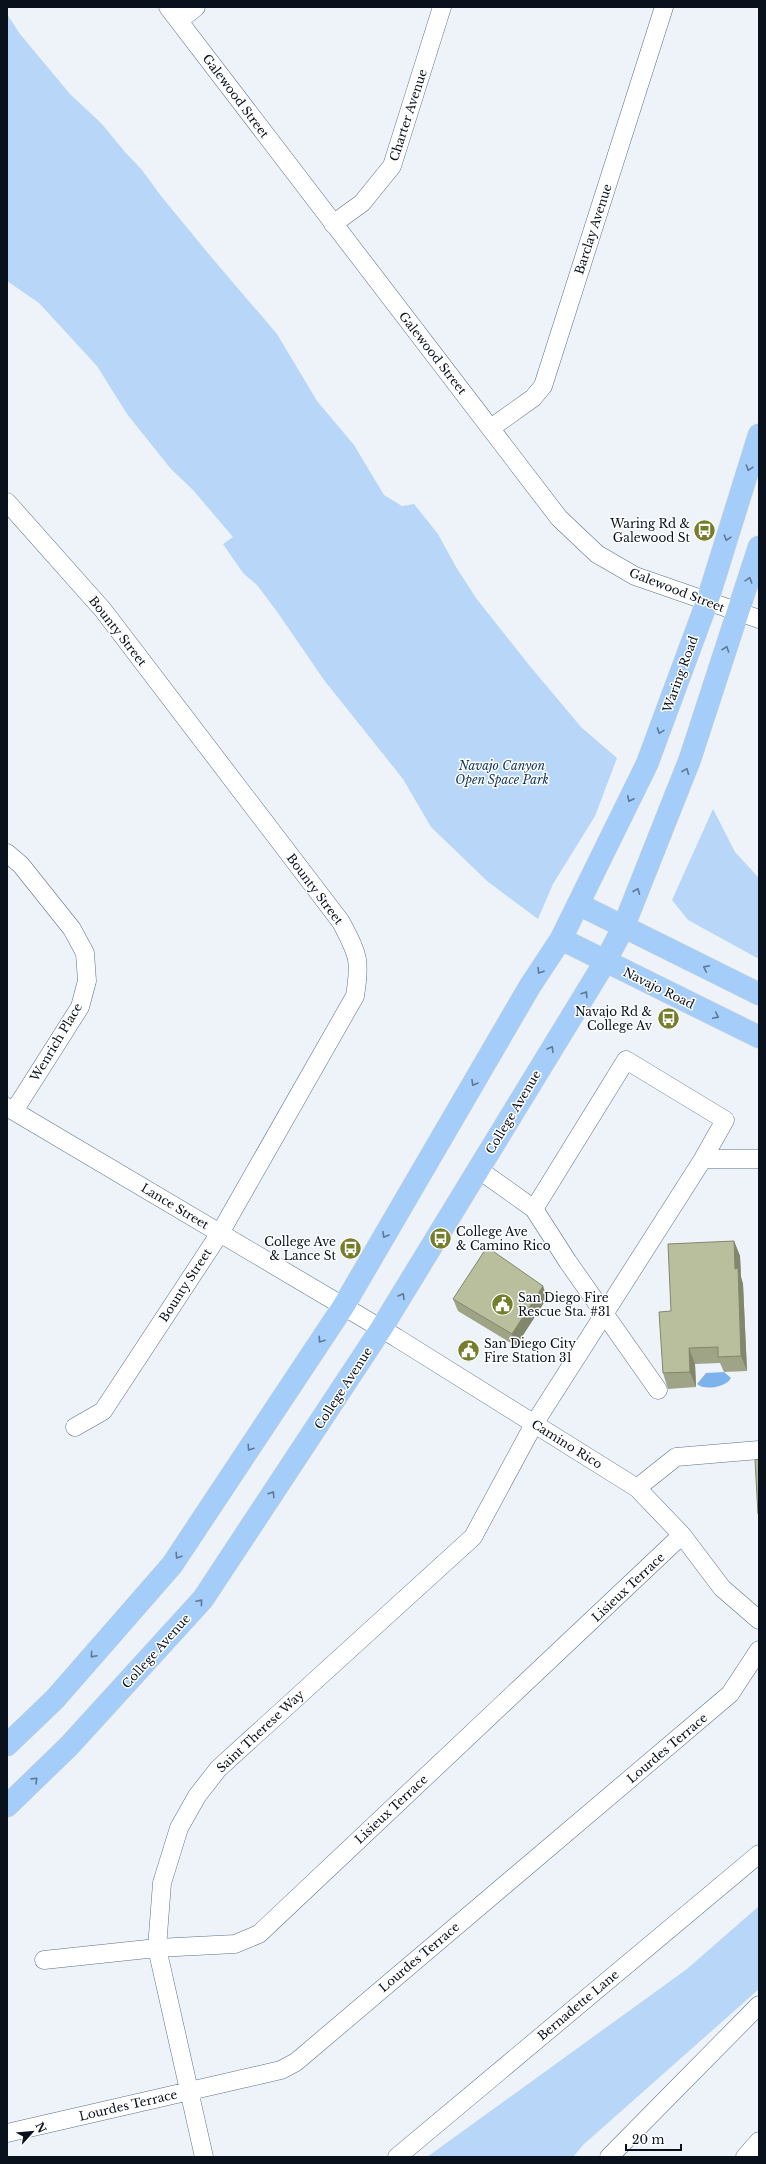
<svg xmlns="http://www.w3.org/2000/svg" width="766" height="2164" font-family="'Libre Baskerville',serif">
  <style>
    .green { fill: #b8d6f7 }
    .water { fill: #7db3ec }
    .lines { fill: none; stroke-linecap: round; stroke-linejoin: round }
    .minor-casing { stroke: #5a718a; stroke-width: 19 }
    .major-casing { stroke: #ced0d2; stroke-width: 23 }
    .minor { stroke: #fff; stroke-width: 18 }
    .major { stroke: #a4cef9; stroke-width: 22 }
    .wall { fill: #9fa486 }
    .shaded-wall { fill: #82866d }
    .building { fill: #b9bf9c; stroke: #82866d }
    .oneway { stroke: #5e7996 }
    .labels { text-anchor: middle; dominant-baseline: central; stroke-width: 3; stroke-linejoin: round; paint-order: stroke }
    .street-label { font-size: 12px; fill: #09121c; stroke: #fff }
    .poi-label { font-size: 12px; fill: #09121c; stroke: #fff; text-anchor: end }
    .park-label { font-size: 12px; font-style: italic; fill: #0e3559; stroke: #fff }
  </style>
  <rect width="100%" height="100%" fill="#eef3f9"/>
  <path class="green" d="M7 14 20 34 70 94 101 123 125 152 142 170 161 196 212 258 277 334 317 401 354 445 384 495 402 506 414 504 438 534 456 567 476 598 529 665 581 727 617 758 595 816 553 884 538 919 487 881 431 827 403 779 324 680 278 613 257 585 243 573 223 544 233 537 193 490 171 469 127 414 97 366 39 303 7 281Z
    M713 809 735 852 759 878V959L688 920 672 900Z
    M759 1906V1989L583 2145 573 2157H427L687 1969Z"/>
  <path class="water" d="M724 1372 731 1378C727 1387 704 1391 697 1384L706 1373Z"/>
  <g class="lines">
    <defs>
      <path id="minor" d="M168 7 559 518 597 554 635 576 759 619
        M179 21 196 7
        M333 224 362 203 392 166 442 7
        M491 428 533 398 543 386 664 7
        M7 502 103 610 341 922C358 955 361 959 355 996L220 1233 103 1411 75 1427
        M7 853 21 865 72 929 85 953 87 981 80 1007 14 1111
        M7 1107 397 1338 637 1488 682 1535 722 1588 759 1620
        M478 1169 534 1209 568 1262 658 1390
        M534 1209 626 1060 725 1120 703 1159
        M637 1488 676 1457 759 1450
        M44 1960 157 1948 235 1944 259 1934 682 1535
        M7 2133 281 2070 296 2062 730 1694 759 1650
        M204 2157 157 1948 162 1883 179 1828 197 1796 218 1769 473 1537 534 1424 703 1159H759
        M397 2157 759 1854
        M609 2157 759 2005
        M745 2157 759 2141"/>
      <path id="major" d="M578 904 759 994
        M561 939 759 1037
        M7 1745 55 1699 172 1565 343 1307 530 986 561 939 647 764 707 602 759 435
        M7 1806 69 1746 203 1599 381 1329 605 962 623 928 690 759 759 547"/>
    </defs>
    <use href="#minor" class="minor-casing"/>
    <use href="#major" class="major-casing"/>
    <use href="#minor" class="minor"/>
    <use href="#major" class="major"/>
  </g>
  <path class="wall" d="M734 1241 740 1256 741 1277 743 1284 747 1371 724 1372 720 1363 695 1364 696 1387 668 1389 663 1373 671 1311Z
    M543 1286 547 1298 516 1346 458 1311 453 1299Z"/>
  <path class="shaded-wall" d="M734 1241 740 1256 741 1277 743 1284 747 1371 741 1356 735 1269Z
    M543 1286 547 1298 516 1346 512 1334Z
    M689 1348 695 1364 696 1387 690 1372Z"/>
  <path class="building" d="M734 1241 735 1269 738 1268 741 1356 718 1357V1347L689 1348 690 1372 663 1373 659 1312 671 1311 668 1244Z
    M487 1247 543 1286 512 1334 453 1299Z
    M759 1459V1514H758L755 1460Z"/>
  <defs><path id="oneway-chevron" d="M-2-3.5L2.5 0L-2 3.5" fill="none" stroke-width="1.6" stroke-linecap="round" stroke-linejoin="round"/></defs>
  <g class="oneway">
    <use href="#oneway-chevron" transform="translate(749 468) rotate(107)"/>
    <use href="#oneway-chevron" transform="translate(727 538) rotate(107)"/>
    <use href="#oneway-chevron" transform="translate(749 580) rotate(-72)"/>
    <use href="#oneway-chevron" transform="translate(726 649) rotate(-71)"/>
    <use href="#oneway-chevron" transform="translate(660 731) rotate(110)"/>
    <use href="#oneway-chevron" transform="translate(686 771) rotate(-68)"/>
    <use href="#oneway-chevron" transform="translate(630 799) rotate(116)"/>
    <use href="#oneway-chevron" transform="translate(637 891) rotate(-68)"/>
    <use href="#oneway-chevron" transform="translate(706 968) rotate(-154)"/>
    <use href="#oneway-chevron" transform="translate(540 971) rotate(122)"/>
    <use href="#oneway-chevron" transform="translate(585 994) rotate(-57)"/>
    <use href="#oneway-chevron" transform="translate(716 1016) rotate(26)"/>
    <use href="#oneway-chevron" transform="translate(551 1049) rotate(-59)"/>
    <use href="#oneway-chevron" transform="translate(474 1083) rotate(120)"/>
    <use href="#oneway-chevron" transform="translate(385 1235) rotate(120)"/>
    <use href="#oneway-chevron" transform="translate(402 1296) rotate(-59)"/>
    <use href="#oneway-chevron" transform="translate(321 1340) rotate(124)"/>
    <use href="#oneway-chevron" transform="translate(250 1448) rotate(124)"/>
    <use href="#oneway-chevron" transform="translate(272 1494) rotate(-57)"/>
    <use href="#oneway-chevron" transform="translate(178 1556) rotate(124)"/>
    <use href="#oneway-chevron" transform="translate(200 1602) rotate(-49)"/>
    <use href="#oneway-chevron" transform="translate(93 1655) rotate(131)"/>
    <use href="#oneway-chevron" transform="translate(35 1780) rotate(-44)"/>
  </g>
  <defs>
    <symbol id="bus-disc" viewBox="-11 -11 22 22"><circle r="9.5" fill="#757f2b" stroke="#fff"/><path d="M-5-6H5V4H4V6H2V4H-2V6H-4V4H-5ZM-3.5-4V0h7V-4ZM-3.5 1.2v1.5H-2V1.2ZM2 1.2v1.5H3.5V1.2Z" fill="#fff"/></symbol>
    <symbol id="civic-disc" viewBox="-11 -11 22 22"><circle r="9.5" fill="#757f2b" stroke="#fff"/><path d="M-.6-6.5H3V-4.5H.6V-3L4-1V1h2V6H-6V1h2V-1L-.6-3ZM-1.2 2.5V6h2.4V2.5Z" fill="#fff"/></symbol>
  </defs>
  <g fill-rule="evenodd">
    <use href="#bus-disc" x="692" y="518" width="25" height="25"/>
    <use href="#bus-disc" x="656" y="1006" width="25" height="25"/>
    <use href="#bus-disc" x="428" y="1226" width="25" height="25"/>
    <use href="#bus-disc" x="338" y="1236" width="25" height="25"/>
    <use href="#civic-disc" x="490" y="1292" width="25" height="25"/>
    <use href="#civic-disc" x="456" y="1338" width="25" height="25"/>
  </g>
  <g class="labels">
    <g class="street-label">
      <text transform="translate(236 96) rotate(53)">Galewood Street</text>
      <text transform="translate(408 115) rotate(-72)">Charter Avenue</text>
      <text transform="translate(593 229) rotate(-72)">Barclay Avenue</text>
      <text transform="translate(433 353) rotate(52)">Galewood Street</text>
      <text transform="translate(677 590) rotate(21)">Galewood Street</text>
      <text transform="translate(118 631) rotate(52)">Bounty Street</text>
      <text transform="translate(680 674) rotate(-70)">Waring Road</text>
      <text transform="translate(315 889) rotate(53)">Bounty Street</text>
      <text transform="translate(659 988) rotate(26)">Navajo Road</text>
      <text transform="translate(56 1042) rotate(-59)">Wenrich Place</text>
      <text transform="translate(513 1112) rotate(-59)">College Avenue</text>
      <text transform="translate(175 1206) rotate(31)">Lance Street</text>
      <text transform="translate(185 1285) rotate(-57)">Bounty Street</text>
      <text transform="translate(343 1388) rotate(-57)">College Avenue</text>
      <text transform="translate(567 1444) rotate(32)">Camino Rico</text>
      <text transform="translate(628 1587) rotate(-43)">Lisieux Terrace</text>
      <text transform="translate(156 1651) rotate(-48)">College Avenue</text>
      <text transform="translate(260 1731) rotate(-43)">Saint Therese Way</text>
      <text transform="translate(667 1748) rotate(-40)">Lourdes Terrace</text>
      <text transform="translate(391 1809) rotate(-43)">Lisieux Terrace</text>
      <text transform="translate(419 1957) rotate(-40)">Lourdes Terrace</text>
      <text transform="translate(578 2005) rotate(-40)">Bernadette Lane</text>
      <text transform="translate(128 2105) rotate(-13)">Lourdes Terrace</text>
    </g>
    <g class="poi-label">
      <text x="690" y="523">Waring Rd &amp;<tspan x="690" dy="14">Galewood St</tspan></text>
      <text x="652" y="1011">Navajo Rd &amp;<tspan x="652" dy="14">College Av</tspan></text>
      <text x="456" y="1231" text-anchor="start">College Ave<tspan x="456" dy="14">&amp; Camino Rico</tspan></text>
      <text x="336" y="1241">College Ave<tspan x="336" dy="14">&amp; Lance St</tspan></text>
      <text x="518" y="1297" text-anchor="start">San Diego Fire<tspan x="518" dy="14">Rescue Sta. #31</tspan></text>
      <text x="484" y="1343" text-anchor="start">San Diego City<tspan x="484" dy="14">Fire Station 31</tspan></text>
    </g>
    <g class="park-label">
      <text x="502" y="765">Navajo Canyon<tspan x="502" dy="14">Open Space Park</tspan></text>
    </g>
  </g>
  <rect width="766" height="2164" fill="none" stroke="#09121c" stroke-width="16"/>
  <g transform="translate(32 2132) rotate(63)" stroke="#ffffff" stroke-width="3" paint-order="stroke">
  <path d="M0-3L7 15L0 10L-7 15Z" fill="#09121c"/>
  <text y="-6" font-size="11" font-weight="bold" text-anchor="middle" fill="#09121c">N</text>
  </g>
  <path d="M626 2144v6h55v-6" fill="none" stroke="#09121c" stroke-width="2"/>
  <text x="632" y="2144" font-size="12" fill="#09121c" stroke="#ffffff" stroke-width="3" paint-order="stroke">20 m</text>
</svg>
